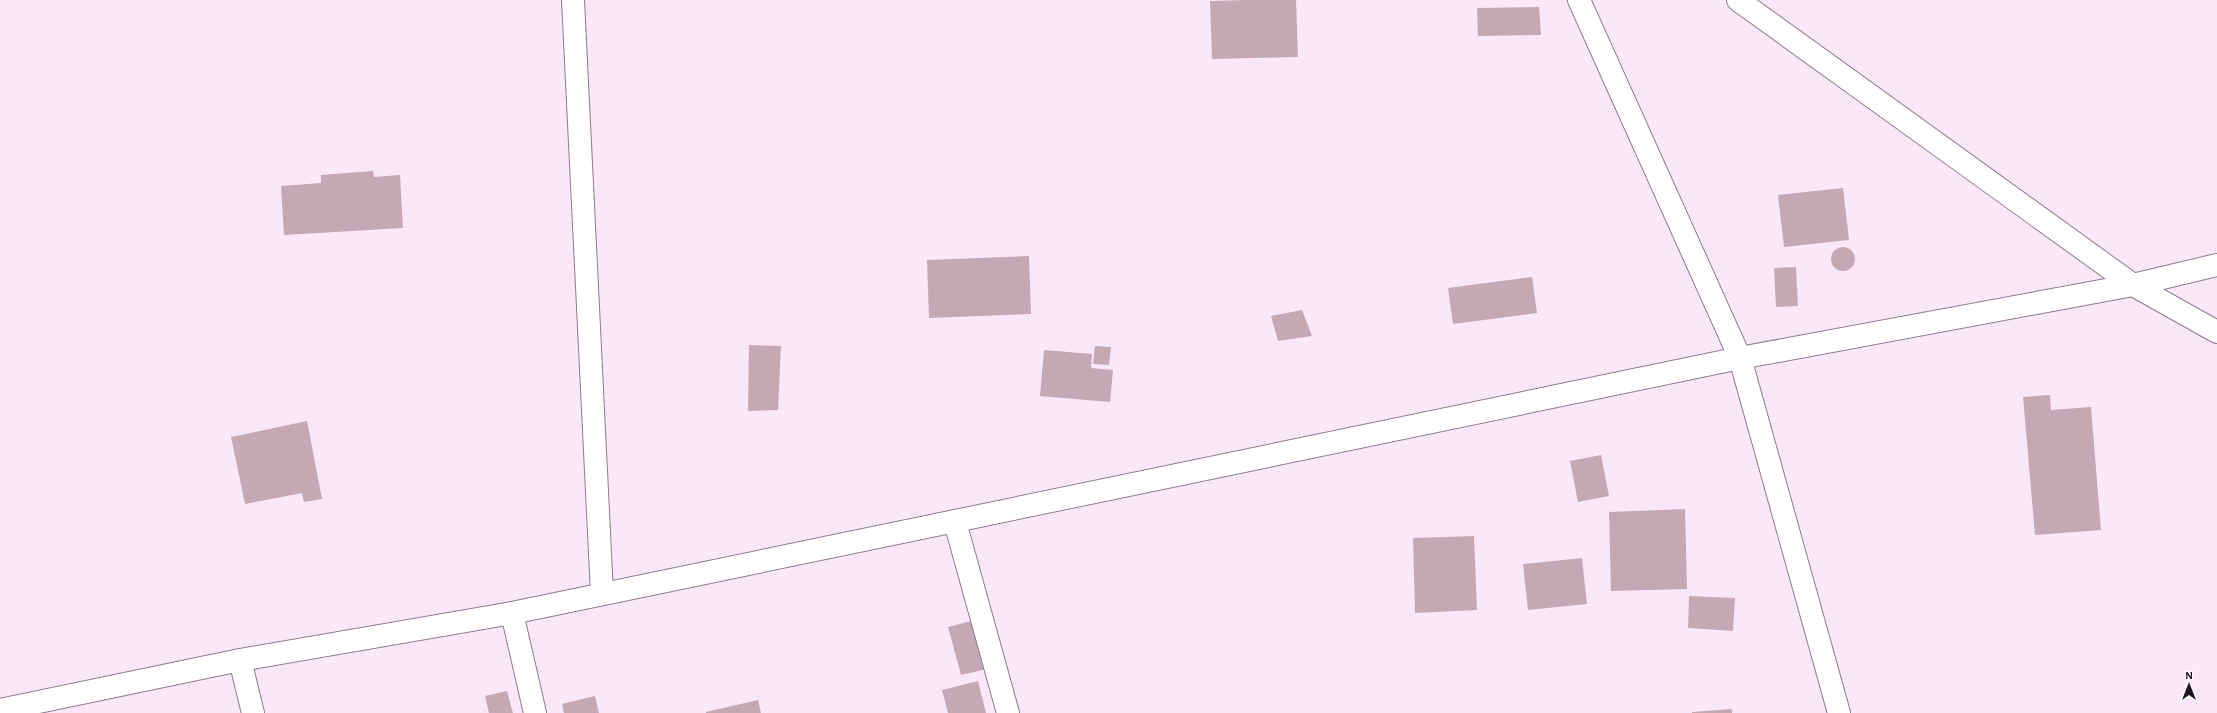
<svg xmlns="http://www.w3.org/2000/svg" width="2217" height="713" font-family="'Alegreya Sans',sans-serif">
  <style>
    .building { fill: #c4a9b4 }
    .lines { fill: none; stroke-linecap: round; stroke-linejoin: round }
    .minor-casing { stroke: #8e7b8d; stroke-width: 24 }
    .minor { stroke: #fff; stroke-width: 22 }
  </style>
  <rect width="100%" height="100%" fill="#fbe7fa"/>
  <path class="building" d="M1247 0H1296L1298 57 1212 59 1210 1Z
    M1539 7 1541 35 1478 36 1477 8Z
    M373 171 374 177 400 175 403 228 284 235 281 186 321 183V175Z
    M1843 188 1849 240 1784 247 1778 195Z
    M1831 259a12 12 0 1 1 24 0a12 12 0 1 1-24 0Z
    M1029 256 1031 314 929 318 927 260Z
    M1796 267 1798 306 1776 307 1774 268Z
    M1532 277 1537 313 1453 324 1448 288Z
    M1302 310 1312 336 1278 341 1271 316Z
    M749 345 781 346 778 410 748 411Z
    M1095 346 1111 347 1109 365 1093 364Z
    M1044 350 1092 354 1091 368 1113 370 1110 402 1040 396Z
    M2050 395 2051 410 2091 407 2101 530 2035 535 2023 397Z
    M307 421 322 499 304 502 302 493 245 504 231 437Z
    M1601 455 1609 496 1578 502 1570 461Z
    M1685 509 1687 589 1611 591 1609 512Z
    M1474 536 1477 610 1415 613 1413 538Z
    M1582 558 1587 604 1528 610 1523 564Z
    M1689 596 1735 598 1733 631 1688 628Z
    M975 620 987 669 961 675 948 627Z
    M978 681 986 713H948L942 690Z
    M507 691 513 713H489L485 696Z
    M595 696 599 713H564L562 704Z
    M758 700 761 713H706V712Z
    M1732 709V713H1692V712Z"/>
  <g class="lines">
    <defs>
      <path id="minor" d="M573 0 602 594
        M1579 0 1740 358 1839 713
        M1738 0 2133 285 2217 332
        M955 522 1008 713
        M512 613 535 713
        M240 660 253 713
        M0 710 240 660 512 613 1740 358 2133 285 2217 265"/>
    </defs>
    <use href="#minor" class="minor-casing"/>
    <use href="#minor" class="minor"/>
  </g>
  <g transform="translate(2189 685)" stroke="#fefafe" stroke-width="3" paint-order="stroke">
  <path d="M0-3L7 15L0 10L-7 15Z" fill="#1d161d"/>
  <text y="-6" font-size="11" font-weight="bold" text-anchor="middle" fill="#1d161d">N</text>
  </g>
</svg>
